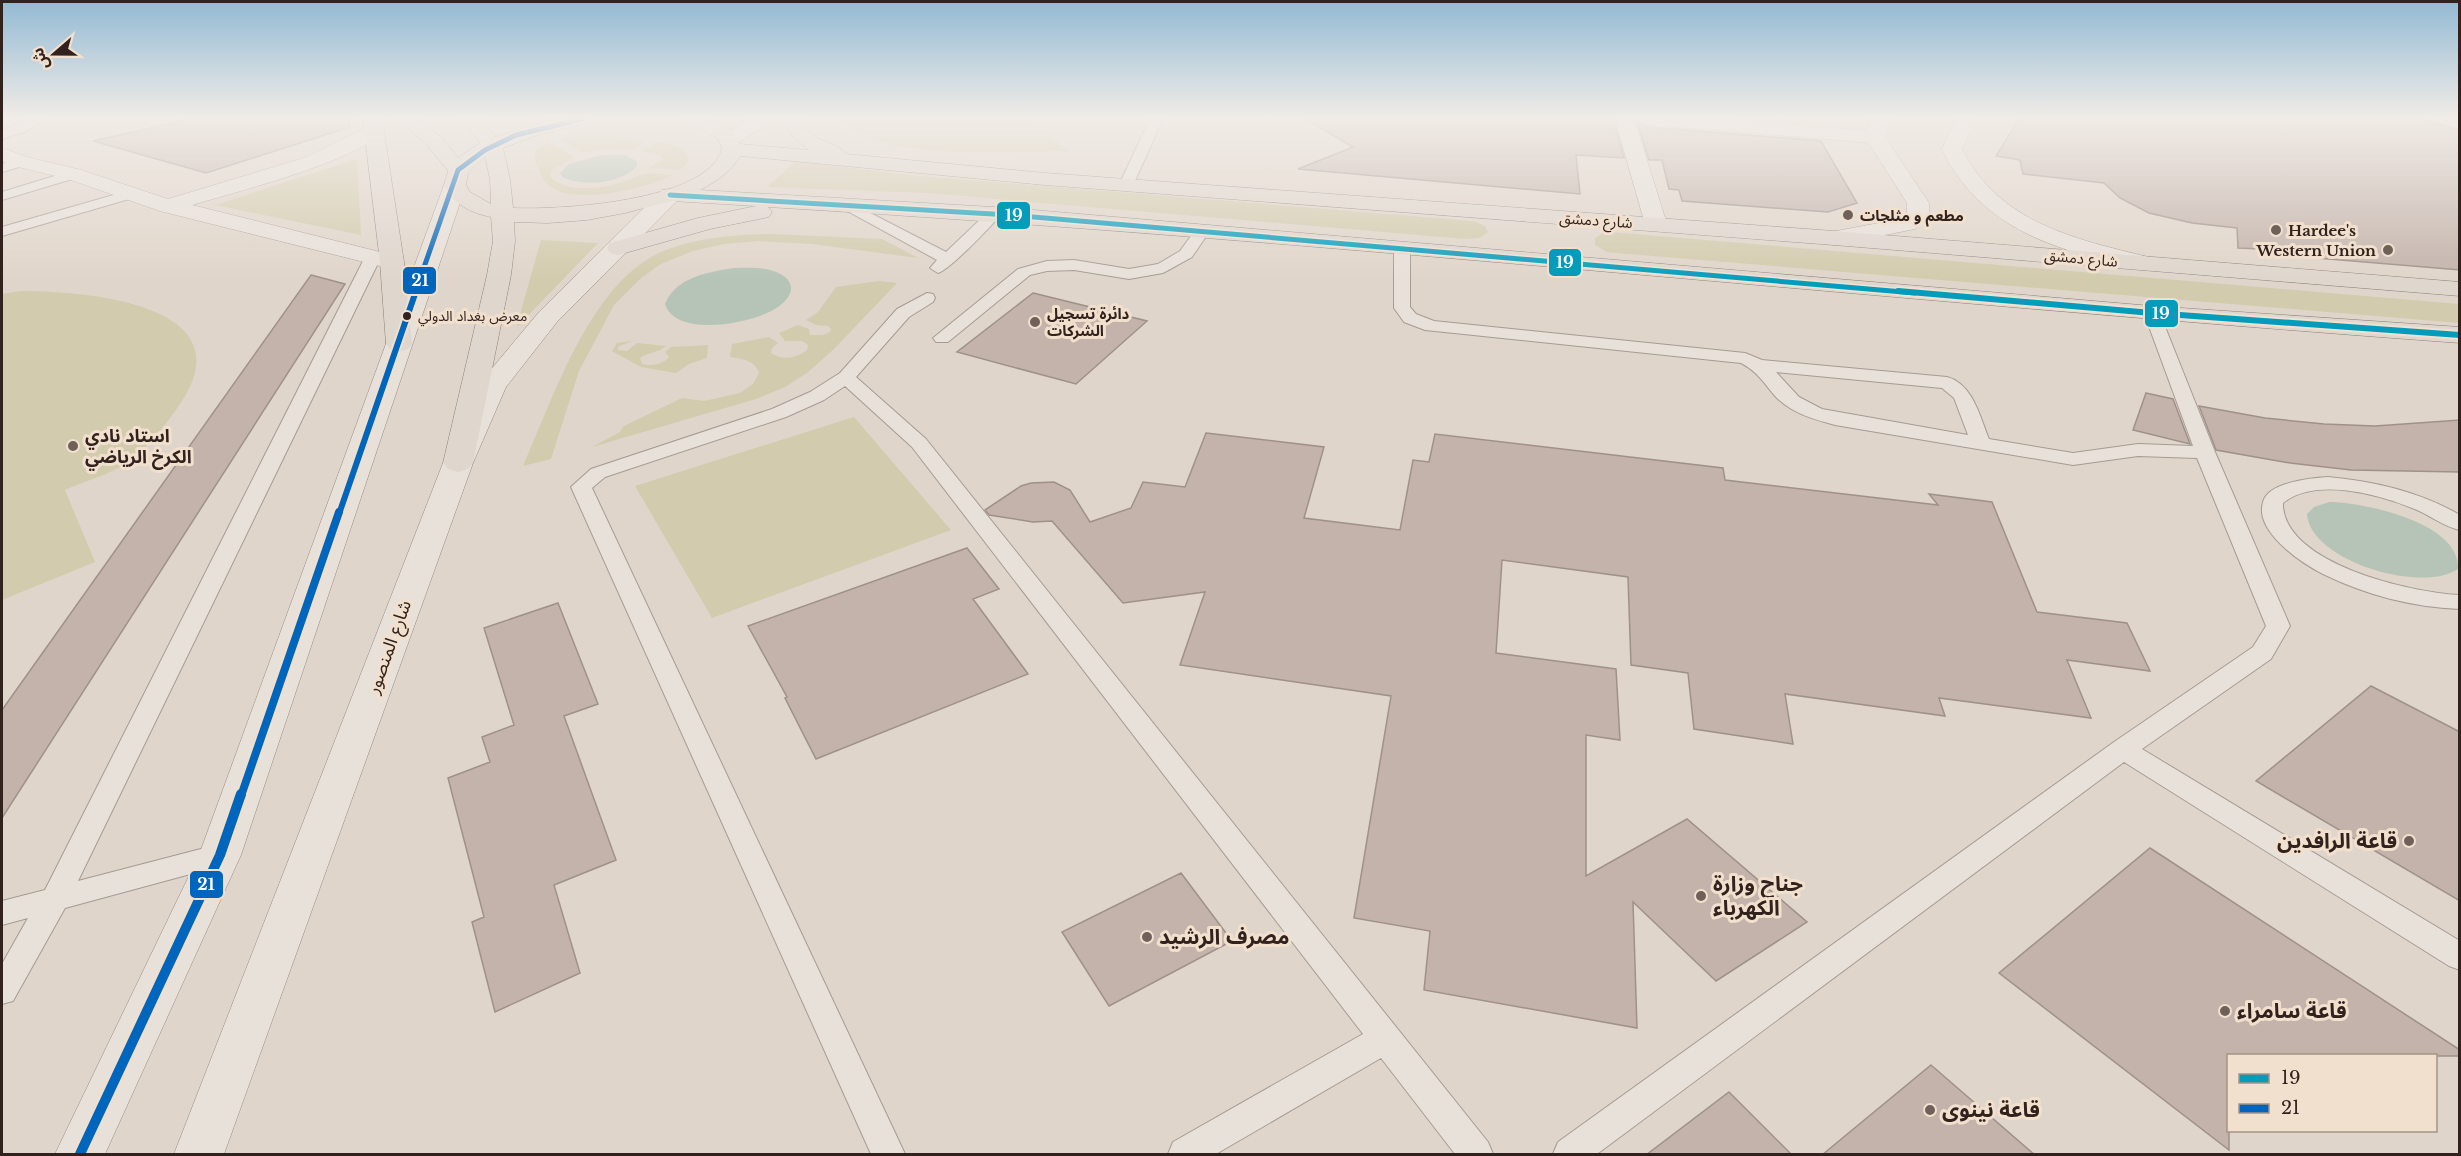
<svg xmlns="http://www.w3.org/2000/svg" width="2461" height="1156" font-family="'Libre Baskerville','Noto Sans Arabic',serif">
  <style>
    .green { fill: #d2cbad }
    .water { fill: #b5c4b7 }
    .building { fill: #c3b3ab; stroke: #9f918a; stroke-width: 1.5 }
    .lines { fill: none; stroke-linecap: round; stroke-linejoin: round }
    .service-casing { stroke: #a59b93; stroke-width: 2 }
    .minor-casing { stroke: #a59b93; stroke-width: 1 }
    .tertiary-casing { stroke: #a59b93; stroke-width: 1 }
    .secondary-casing { stroke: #958a83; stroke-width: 1 }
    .primary-casing { stroke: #8a807a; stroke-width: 1 }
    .service { fill: #e8e1da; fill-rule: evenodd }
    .minor { fill: #e8e1da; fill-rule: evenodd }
    .tertiary { fill: #e8e1da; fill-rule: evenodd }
    .secondary { fill: #e8e1da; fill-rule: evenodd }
    .primary { fill: #dfd6cd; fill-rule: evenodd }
    .bus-1-far1-casing { stroke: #f2e0ce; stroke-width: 8 }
    .bus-1-casing { stroke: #f2e0ce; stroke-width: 10 }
    .bus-2-far3-casing { stroke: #f2e0ce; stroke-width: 8 }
    .bus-2-far2-casing { stroke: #f2e0ce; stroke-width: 10 }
    .bus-2-far1-casing { stroke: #f2e0ce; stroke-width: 13 }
    .bus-2-casing { stroke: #f2e0ce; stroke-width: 15 }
    .bus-1-far1 { stroke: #059cbc; stroke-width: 5 }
    .bus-1 { stroke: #059cbc; stroke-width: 6 }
    .bus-2-far3 { stroke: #0065bd; stroke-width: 5 }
    .bus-2-far2 { stroke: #0065bd; stroke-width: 6 }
    .bus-2-far1 { stroke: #0065bd; stroke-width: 8 }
    .bus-2 { stroke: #0065bd; stroke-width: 10 }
    .poi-dot { fill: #6f615a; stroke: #f2e0ce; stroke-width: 2 }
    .bus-dot { fill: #32221d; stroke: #f2e0ce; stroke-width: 2 }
    .labels { text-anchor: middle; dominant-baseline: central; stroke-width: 6; stroke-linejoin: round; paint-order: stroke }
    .far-bus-label { font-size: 14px; fill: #32221d; stroke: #f2e0ce; text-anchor: start }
    .far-poi-label { font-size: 15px; font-weight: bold; fill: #32221d; stroke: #f2e0ce; text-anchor: start }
    .far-street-label { font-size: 15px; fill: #32221d; stroke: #f2e0ce }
    .poi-label { font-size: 18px; font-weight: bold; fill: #32221d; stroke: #f2e0ce; text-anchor: start }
    .street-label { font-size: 18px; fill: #32221d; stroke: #f2e0ce }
    .near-poi-label { font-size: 21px; font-weight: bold; fill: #32221d; stroke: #f2e0ce; text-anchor: start }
    .line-badge { stroke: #f2e0ce; stroke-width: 2 }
    .badge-label { font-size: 16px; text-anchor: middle; font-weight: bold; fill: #fff }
  </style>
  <rect width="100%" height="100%" fill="#e0d5ca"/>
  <path class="green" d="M838 119H1027L1070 151C1012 151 880 163 838 119Z
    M601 134 647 141 631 150 604 149 582 153 558 138Z
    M548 142 574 157 553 169 550 176C566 195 605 188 626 181 632 179 638 175 644 174 652 172 663 175 672 175 647 189 569 207 547 184 540 178 537 163 534 155L536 150Z
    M658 142C673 145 703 151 680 170L649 168 663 159 661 156 641 151Z
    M357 159 361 235 215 205Z
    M796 161 909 175 1473 221 1485 226 1488 232 1479 238 1465 239 926 193 767 187Z
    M1611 232 2459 304V323L1617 253 1607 252 1595 245V238L1603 233Z
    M773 234 882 239 918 258 812 244 759 241 724 244 693 251 661 264 641 278 614 305 579 371 551 459 523 466C551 403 585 300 645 261 677 239 735 234 773 234Z
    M541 240 598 243 518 326 517 325Z
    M879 281 897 283 833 350 807 373 785 387 756 399 592 447 620 432 624 426 682 398 704 401 740 393 753 384 759 373C755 360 742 359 730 357L732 344 769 337 778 343 772 348 771 353C782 361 797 358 807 350L808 345 802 341H785L779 333 798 325 809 329 810 335H823L830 332 831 329 828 326 816 325 806 320 818 312 836 287Z
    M21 291C83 291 249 303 180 404 165 426 149 447 128 462 110 475 84 481 65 490L95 562 2 600V294Z
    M633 341 619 346 617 350 627 351 637 343 666 346C658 353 648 352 640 358L642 364C652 366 662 365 669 357L665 352 671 347 708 345 707 358 689 364 676 373 641 367 612 351 617 343Z
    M854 417 951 530 712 618 635 486Z"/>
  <path class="water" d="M602 155H625L637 161V166C622 184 582 187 562 177L560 173 569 164Z
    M734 268C746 268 759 267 770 270 799 278 796 297 773 310 749 324 676 338 665 304 676 277 708 272 734 268Z
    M2329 502C2361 502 2461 522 2458 569 2422 594 2310 561 2307 514L2314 507Z"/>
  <path class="building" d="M190 119H349L350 127 206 173 93 141Z
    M1305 119H1613L1624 158 1576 155 1580 194 1298 169 1353 147Z
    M1636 119 1640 125 1648 127 1821 141 1857 203 1828 212 1682 201 1679 190 1669 189 1662 160H1649Z
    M2019 119H2422L2460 130V270L2267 254 2261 249 2238 248 2237 228 2192 223 2149 213 2120 198 2104 183 2023 174 2020 160 1996 156Z
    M311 275 345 284 2 818V710Z
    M1033 293 1147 321 1076 384 957 352Z
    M2146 393 2173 399 2190 444 2133 430Z
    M2199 406 2265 418 2324 424 2375 426 2460 420V472L2351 470 2290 463 2216 450Z
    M1206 433 1324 447 1304 518 1400 530 1413 460 1429 462 1435 434 1723 468 1725 480 1938 505 1929 494 1992 502 2037 612 2127 623 2150 671 2067 660 2091 718 1939 698 1945 716 1785 694 1793 744 1694 729 1688 673 1631 665 1628 577 1502 560 1496 653 1616 669 1620 740 1586 735V876L1687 819 1807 922 1716 981 1633 902 1637 1028 1424 990 1430 931 1354 918 1391 696 1180 665 1205 592 1123 603 1052 521 1033 522 989 515 985 510 1021 486 1031 483 1054 482 1070 490 1090 522 1131 508 1143 482 1185 487Z
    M967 548 999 589 973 599 1028 674 816 759 785 698 787 697 748 626Z
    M558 603 598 704 564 716 616 860 554 885 580 973 495 1012 472 922 484 917 448 778 490 762 482 737 514 725 484 628Z
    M2371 686 2460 732V901L2256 781Z
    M2150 848 2460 1050V1056H2229V1150L1999 973Z
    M1181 873 1232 941 1109 1006 1062 932Z
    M1931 1065 2035 1155H1822Z
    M1729 1092 1792 1155H1646Z"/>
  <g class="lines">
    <defs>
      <path id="service" d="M28 119H43L27 131 2 139V131Z
        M1150 119H1163L1133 185 1131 188H1121L1119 185Z
        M21 158 26 159 28 162 26 165 2 172V164Z
        M74 170 79 171 81 174 79 177 2 200V192Z
        M131 190 138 194 136 197 2 236V227Z
        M847 201 946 252 988 212H998L1000 215C992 226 949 270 938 273L930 268 937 260 842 208 840 205Z
        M1201 227 1209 232 1192 257 1163 273 1129 279 1074 270 1047 271 1030 275 948 342H936L933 338 1018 269 1047 261 1074 260 1129 269 1158 264 1180 251 1196 229Z
        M1402 245 1410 250V307L1416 314 1434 321 1745 353 1762 360 1947 377C1973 384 1980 417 1989 439L2073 453 2138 444 2193 446 2144 313 2146 309H2158L2215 452 2290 626 2271 659 2142 749 2460 941V970L2449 966 2124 762 1597 1154H1553L1558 1142 2114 742 2253 647 2266 626 2197 458 2138 456 2073 465 1835 425C1813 419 1791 413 1775 396 1764 383 1757 371 1741 363L1425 330 1404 322 1394 308V250ZM1776 372 1942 388 1954 398 1968 435 1822 409 1799 397Z
        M373 252 381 257 78 881 220 844 230 847 234 855 230 863 220 866 65 908 13 1001 2 1004V964L28 918 2 925V901L45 890 365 257Z
        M927 293 933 294 935 298 933 302 909 317 856 377 926 439 1488 1142 1493 1154H1455L1381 1058 1216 1154H1168L1173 1142 1363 1034 912 447 845 386 824 400 786 417 605 477 592 488 905 1154H871L571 487 591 469 772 409 810 392 840 373 897 309Z
        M2328 477C2374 481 2420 492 2460 515V530C2445 527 2431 516 2417 510 2382 495 2316 476 2283 503 2282 564 2413 593 2460 595V609C2412 607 2366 595 2323 574 2301 563 2254 531 2263 502 2268 482 2312 478 2328 477Z"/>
      <path id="minor" d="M1615 119H1634L1667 224 1664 229 1656 231 1648 229 1645 224Z
        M1639 119H1721L1875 131 1882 133 1885 137 1882 141 1875 143 1648 125 1641 123Z
        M375 123 382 125 385 129C363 160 232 193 192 205L400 257 404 262 400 267 392 269 160 211 68 179 14 166 2 161V148L27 157 81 170 168 199 307 157Z"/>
      <path id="tertiary" d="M1870 119H1889L1885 137 1929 203V216L1915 229 1834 245 1826 243 1823 238 1826 233 1900 219 1907 214V203L1865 137Z
        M1957 119H1976L1962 149C1999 223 2075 239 2148 257L2152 262 2148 267 2140 269C2059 251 1980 230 1942 149Z"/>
      <path id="secondary" d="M750 119H773L771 123 737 143H723L720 139 723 135Z
        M455 179 462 181 466 185 241 855 105 1154H55L199 855 444 185 448 181Z
        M670 189 678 190 681 195 678 200 557 322 506 387 473 463 224 1154H174L443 463 483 379 539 312 662 190Z"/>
      <path id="primary" d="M363 119H382L404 262 412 344 408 349 399 352 390 349 386 344 380 262Z
        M397 119H418L441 137 458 158 480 143 461 119H480L495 137 554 119H591L589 123 540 134 503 148 510 179 513 208C557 210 710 202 722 148 717 128 695 133 685 119 708 119 730 119 740 144L809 150 792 136 784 119H803C810 145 834 138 846 154L1045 173 1834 231 2460 282V296L1834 245 1045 185 740 156C730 173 717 181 700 190L1010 208 2152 306 2460 327V343C1895 302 1333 241 768 207L772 212 769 217 710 229 618 255 610 253 607 248 610 243 698 218 756 206 671 201 625 213 587 220 548 223 514 222 515 241 511 275 473 463 468 469 458 472 448 469 443 463 487 275 493 241 491 217C471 213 454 205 444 185L448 171 427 145ZM485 157 490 179 491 204 470 192 466 185 468 173Z"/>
    </defs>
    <use href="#service" class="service-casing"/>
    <use href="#minor" class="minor-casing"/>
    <use href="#tertiary" class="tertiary-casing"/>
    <use href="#secondary" class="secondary-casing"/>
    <use href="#primary" class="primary-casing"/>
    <use href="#service" class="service"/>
    <use href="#minor" class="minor"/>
    <use href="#tertiary" class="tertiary"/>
    <use href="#secondary" class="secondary"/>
    <use href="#primary" class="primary"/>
    <defs>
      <path id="bus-1-far1" d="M670 195 1010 215 1915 293"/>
      <path id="bus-1" d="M1898 291 2152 313 2460 335"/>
      <path id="bus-2-far3" d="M415 293 458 170 485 150 516 135 582 119"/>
      <path id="bus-2-far2" d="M339 514 416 291"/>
      <path id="bus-2-far1" d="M241 796 339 512"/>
      <path id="bus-2" d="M80 1154 220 855 241 794"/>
    </defs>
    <use href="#bus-1-far1" class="bus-1-far1-casing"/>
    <use href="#bus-1" class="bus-1-casing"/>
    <use href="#bus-2-far3" class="bus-2-far3-casing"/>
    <use href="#bus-2-far2" class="bus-2-far2-casing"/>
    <use href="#bus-2-far1" class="bus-2-far1-casing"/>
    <use href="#bus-2" class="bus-2-casing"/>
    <use href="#bus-1-far1" class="bus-1-far1"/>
    <use href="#bus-1" class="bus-1"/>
    <use href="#bus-2-far3" class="bus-2-far3"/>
    <use href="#bus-2-far2" class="bus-2-far2"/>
    <use href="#bus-2-far1" class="bus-2-far1"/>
    <use href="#bus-2" class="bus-2"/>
  </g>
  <linearGradient id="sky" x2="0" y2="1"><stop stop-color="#93bad4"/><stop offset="0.42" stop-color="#f1ece7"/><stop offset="1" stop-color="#f1ece7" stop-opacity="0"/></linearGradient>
  <rect width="2461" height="281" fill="url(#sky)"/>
  <g class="poi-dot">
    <circle cx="1848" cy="215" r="6"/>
    <circle cx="2276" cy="230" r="6"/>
    <circle cx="2388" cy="250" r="6"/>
    <circle cx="1035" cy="322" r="6"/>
    <circle cx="73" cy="446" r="6"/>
    <circle cx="2409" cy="841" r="6"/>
    <circle cx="1701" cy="896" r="6"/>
    <circle cx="1147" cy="937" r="6"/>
    <circle cx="2225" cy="1011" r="6"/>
    <circle cx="1930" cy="1110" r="6"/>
  </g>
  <circle class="bus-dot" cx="407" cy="316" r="5"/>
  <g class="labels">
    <g class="far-bus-label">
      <text x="418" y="316">معرض بغداد الدولي</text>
    </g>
    <g class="far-poi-label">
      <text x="1860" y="215">مطعم و مثلجات</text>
      <text x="2288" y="230">Hardee's</text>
      <text x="2376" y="250" text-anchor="end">Western Union</text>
      <text x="1047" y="313">دائرة تسجيل<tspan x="1047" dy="17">الشركات</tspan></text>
    </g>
    <g class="far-street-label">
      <text transform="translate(1596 220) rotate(4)">شارع دمشق</text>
      <text transform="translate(2081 258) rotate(5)">شارع دمشق</text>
    </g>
    <g class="poi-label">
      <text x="85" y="436">استاد نادي<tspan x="85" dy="21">الكرخ الرياضي</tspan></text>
    </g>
    <g class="street-label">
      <text transform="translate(389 647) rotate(-70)">شارع المنصور</text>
    </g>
    <g class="near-poi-label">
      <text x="2397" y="841" text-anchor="end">قاعة الرافدين</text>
      <text x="1713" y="884">جناح وزارة<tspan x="1713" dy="24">الكهرباء</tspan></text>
      <text x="1159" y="937">مصرف الرشيد</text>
      <text x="2237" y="1011">قاعة سامراء</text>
      <text x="1942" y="1110">قاعة نينوى</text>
    </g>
  </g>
  <g class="line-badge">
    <rect x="996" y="201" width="35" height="29" rx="6" fill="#059cbc"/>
    <rect x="1548" y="248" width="34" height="29" rx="6" fill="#059cbc"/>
    <rect x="402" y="266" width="35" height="29" rx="6" fill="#0065bd"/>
    <rect x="2144" y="299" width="35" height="29" rx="6" fill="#059cbc"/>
    <rect x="189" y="870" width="35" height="29" rx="6" fill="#0065bd"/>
  </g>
  <g class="badge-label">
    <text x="1014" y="221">19</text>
    <text x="1565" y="268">19</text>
    <text x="420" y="286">21</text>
    <text x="2161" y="319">19</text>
    <text x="206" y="890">21</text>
  </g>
  <rect width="2461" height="1156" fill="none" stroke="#32221d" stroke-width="6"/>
  <rect x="2227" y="1054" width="210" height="78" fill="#f2e0ce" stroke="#a59487" stroke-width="1.5"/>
  <rect x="2239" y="1074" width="30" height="9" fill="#059cbc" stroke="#a59487" stroke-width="1.5"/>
  <text x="2281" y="1084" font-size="18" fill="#32221d">19</text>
  <rect x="2239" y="1104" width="30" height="9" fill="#0065bd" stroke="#a59487" stroke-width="1.5"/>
  <text x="2281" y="1114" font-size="18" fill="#32221d">21</text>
  <g transform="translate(54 54) rotate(250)" stroke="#f2e0ce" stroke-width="4.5" paint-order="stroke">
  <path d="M0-4.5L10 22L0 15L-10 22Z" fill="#32221d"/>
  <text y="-9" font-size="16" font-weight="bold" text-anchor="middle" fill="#32221d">ش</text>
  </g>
</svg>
